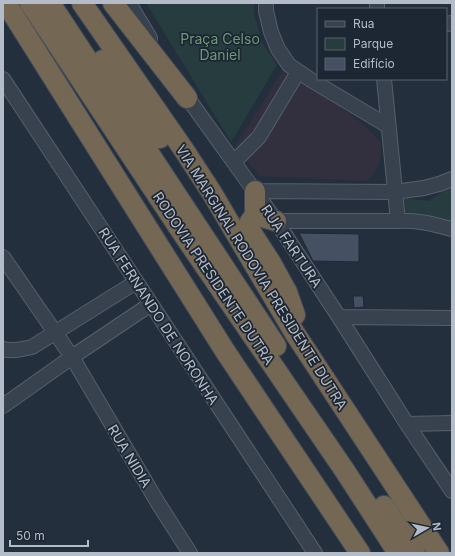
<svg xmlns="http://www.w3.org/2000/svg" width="455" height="556" font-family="Inter,sans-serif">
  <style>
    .medical { fill: #32303f }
    .green { fill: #263c3f }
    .building { fill: #455162; stroke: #1f2835 }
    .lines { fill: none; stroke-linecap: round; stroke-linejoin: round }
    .minor-casing { stroke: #565f6c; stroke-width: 16 }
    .highway-casing { stroke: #434c59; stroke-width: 22 }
    .minor { stroke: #38414e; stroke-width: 14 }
    .highway { stroke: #746855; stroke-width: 20 }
    .labels { text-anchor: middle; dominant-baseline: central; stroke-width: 3.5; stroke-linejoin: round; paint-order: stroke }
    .park-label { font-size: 14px; fill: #6b9a76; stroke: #1d2633 }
    .street-label { font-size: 14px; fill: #b4bcc9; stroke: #1d2633 }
  </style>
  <rect width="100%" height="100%" fill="#242f3e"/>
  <path class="medical" d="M284 69 332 101 365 126 380 142 381 152 380 162 376 171 367 181 260 176 235 146Z"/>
  <path class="green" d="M146 3H254V13L262 42 277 65 231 142Z
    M452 185V223C438 215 420 218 405 212L404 198 429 201Z"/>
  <path class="building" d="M299 233 359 234V262L313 261Z
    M353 296H363L364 307 354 308Z"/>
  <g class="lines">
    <defs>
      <path id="minor" d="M129 3 150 38
        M266 3V11L271 32 278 49 289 65 311 80 388 126
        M377 3V9
        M446 24 452 23
        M3 79 315 553
        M384 79 398 221
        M182 90 276 221 339 317 407 424 452 491
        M234 162 259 137 298 72
        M255 191 394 192 424 188 439 184 452 179
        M276 221H398C418 220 432 224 452 229
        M3 257 72 357 158 503 190 553
        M339 317 452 318
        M3 349C13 352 22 349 32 347L136 282
        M3 406 72 357 151 304
        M407 424 452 423"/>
      <path id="highway" d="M6 3 225 351 360 553
        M30 3 183 234 345 471 398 553
        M50 3 276 346
        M82 3 184 150 212 193 294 332 439 553
        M113 3 187 98
        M103 60 160 138
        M255 191V215L250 222 249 226 251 232 271 263 287 292 295 315
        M255 215 276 221
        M384 506 415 553"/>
    </defs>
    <use href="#minor" class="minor-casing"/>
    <use href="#highway" class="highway-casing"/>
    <use href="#minor" class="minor"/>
    <use href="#highway" class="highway"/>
  </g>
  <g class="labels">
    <g class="park-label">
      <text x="220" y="38">Praça Celso<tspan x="220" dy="16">Daniel</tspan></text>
    </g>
    <g class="street-label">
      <text transform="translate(292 246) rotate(56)">RUA FARTURA</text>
      <text transform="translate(262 277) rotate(58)">VIA MARGINAL RODOVIA PRESIDENTE DUTRA</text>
      <text transform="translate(214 278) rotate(56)">RODOVIA PRESIDENTE DUTRA</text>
      <text transform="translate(159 316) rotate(57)">RUA FERNANDO DE NORONHA</text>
      <text transform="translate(130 456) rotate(59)">RUA NIDIA</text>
    </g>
  </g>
  <rect width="455" height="556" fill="none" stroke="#b4bcc9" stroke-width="8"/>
  <rect x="317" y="8" width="130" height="72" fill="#1d2633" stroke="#59626f"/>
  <rect x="325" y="21" width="20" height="6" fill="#38414e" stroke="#59626f"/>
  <text x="353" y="28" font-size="12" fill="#b4bcc9">Rua</text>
  <rect x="325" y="38" width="20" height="12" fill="#263c3f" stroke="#59626f"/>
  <text x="353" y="48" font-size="12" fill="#b4bcc9">Parque</text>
  <rect x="325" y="58" width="20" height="12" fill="#455162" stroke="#59626f"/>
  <text x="353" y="68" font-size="12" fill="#b4bcc9">Edifício</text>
  <g transform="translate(427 528) rotate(81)" stroke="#1d2633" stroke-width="3" paint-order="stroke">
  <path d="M0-3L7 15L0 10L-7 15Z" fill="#b4bcc9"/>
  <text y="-6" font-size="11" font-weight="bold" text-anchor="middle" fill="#b4bcc9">N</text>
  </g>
  <path d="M10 540v6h78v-6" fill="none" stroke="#b4bcc9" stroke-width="2"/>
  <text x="16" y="540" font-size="12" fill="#b4bcc9" stroke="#1d2633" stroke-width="3" paint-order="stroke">50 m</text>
</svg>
